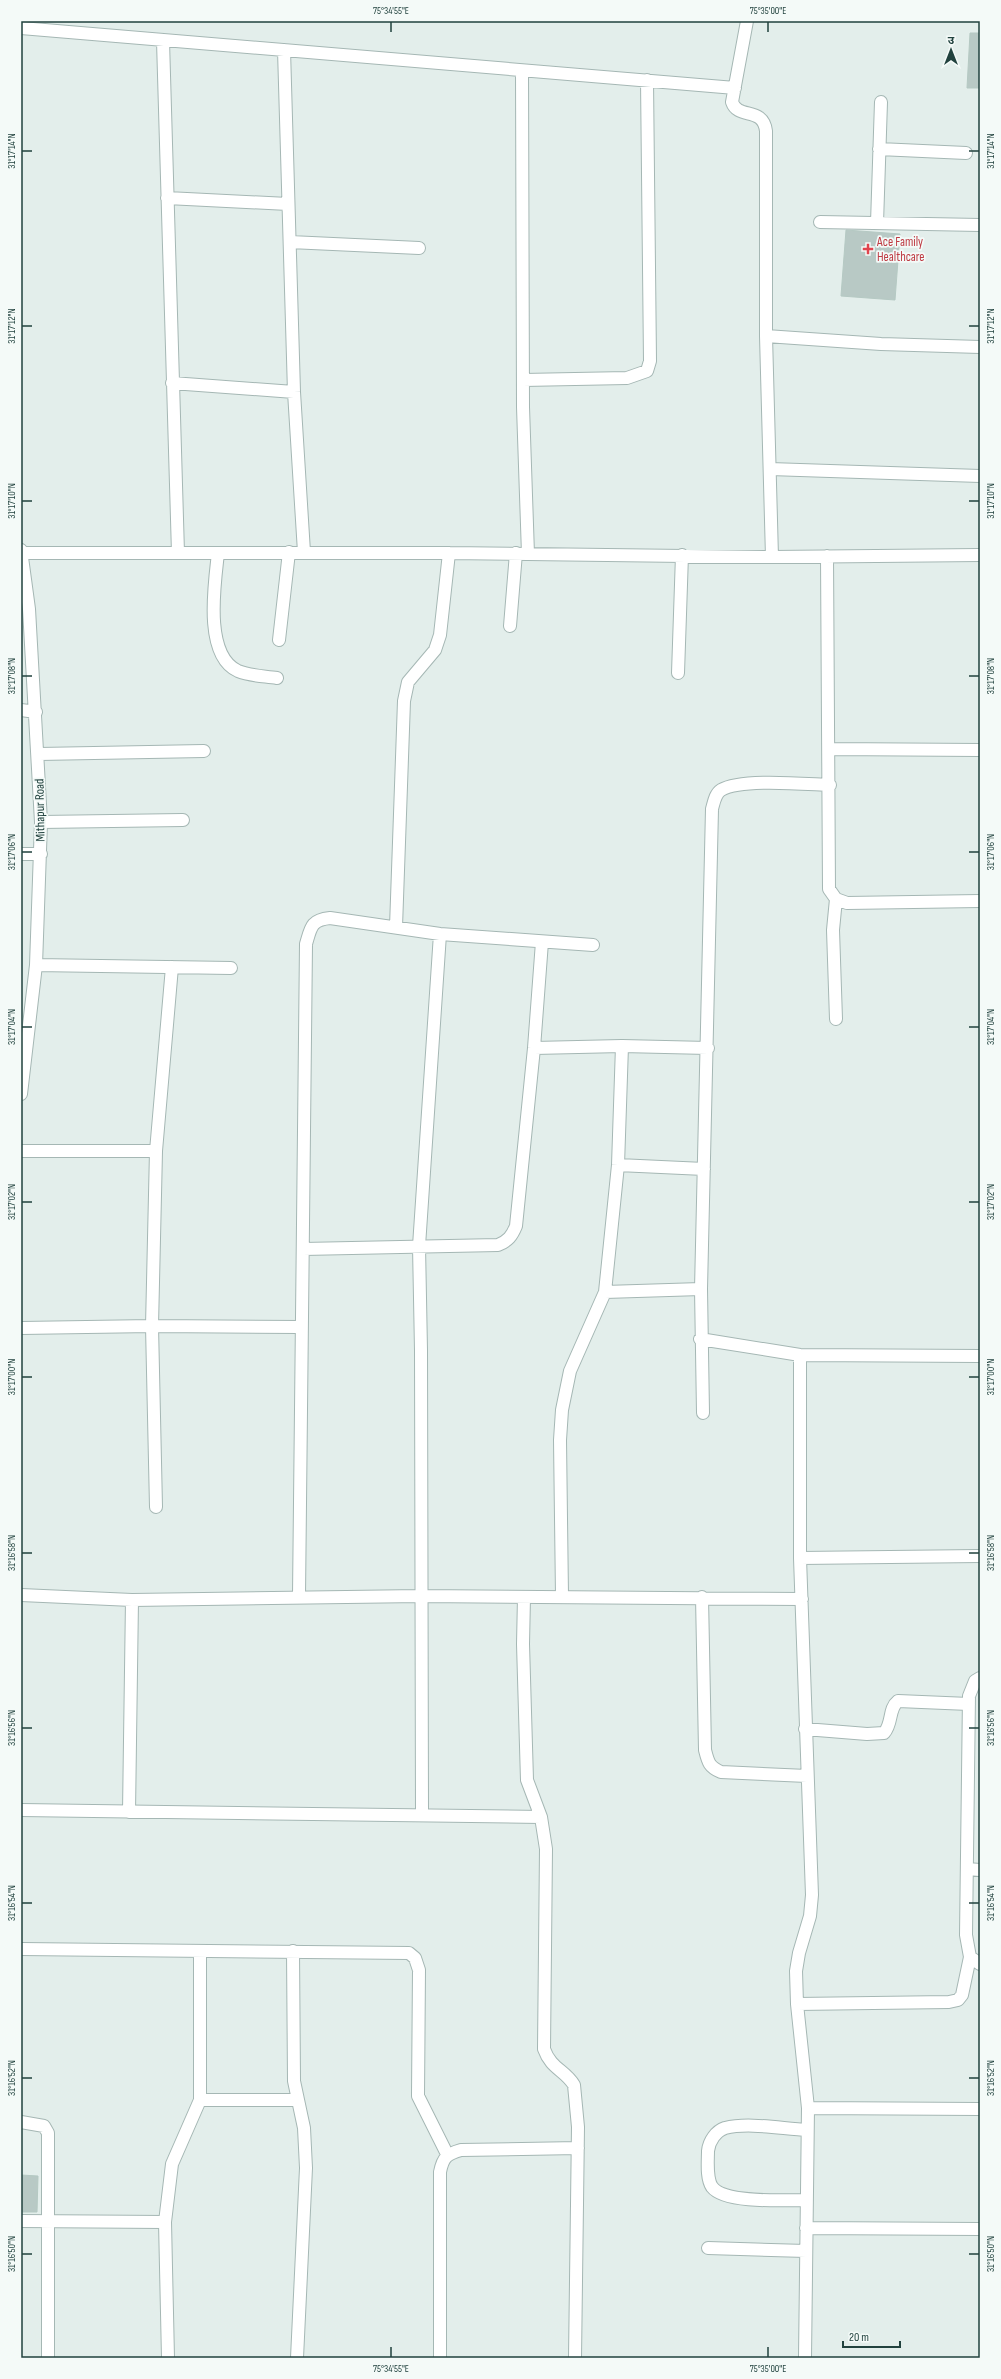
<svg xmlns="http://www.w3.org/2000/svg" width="1001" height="2379" font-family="'Sofia Sans Condensed','Noto Sans Devanagari',sans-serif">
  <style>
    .building { fill: #b8c9c5; stroke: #b5c9c3 }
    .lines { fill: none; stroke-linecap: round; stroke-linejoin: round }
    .minor-casing { stroke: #a5b7b4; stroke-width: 14 }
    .minor { stroke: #fff; stroke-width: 12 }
    .ticks { fill: none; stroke: #21423e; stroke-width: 1.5 }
    .health-dot { fill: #e0444e; stroke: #f4faf8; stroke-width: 1.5 }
    .labels { text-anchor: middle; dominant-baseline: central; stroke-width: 3.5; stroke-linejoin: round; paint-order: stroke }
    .health-label { font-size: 13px; fill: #be3a42; stroke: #f4faf8; text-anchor: start }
    .street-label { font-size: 13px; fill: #21423e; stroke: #f4faf8 }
    .neatline { fill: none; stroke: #21423e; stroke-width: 1.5 }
    .ticks-label { font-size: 10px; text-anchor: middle; fill: #21423e }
  </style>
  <rect width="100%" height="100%" fill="#e3eeeb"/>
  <path class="building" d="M970 33H980V88H967Z
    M846 230 900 234 895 300 841 296Z
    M21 2175 38 2176 37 2212H21Z"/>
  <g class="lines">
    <defs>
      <path id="minor" d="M747 21 732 102C738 120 763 106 766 131V336L772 557
        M21 28 735 88
        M163 41 178 553
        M284 50 294 392 304 552
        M522 71 523 407 528 554
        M879 149 966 153
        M167 198 288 204
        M820 222 980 225
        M877 223 881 102
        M290 242 419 248
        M766 336 881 344 980 347
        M523 380 627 378 647 371 650 361 647 80
        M172 383 294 392
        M770 469 980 476
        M21 550 29 609 41 822 36 965 21 1094
        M21 553H449L772 557 980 555
        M218 553C215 582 203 655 238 671 250 676 264 676 277 678
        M827 556 829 889 836 899 847 903 980 901
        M510 626 516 553
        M279 640 289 552
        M678 673 682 555
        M21 710 36 712
        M829 749 980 750
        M39 754 204 751
        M41 822 183 820
        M21 854H41
        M836 899 833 930 836 1019
        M396 927 404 701 408 682 435 650 440 635 449 553
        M36 965 231 968
        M534 1048 622 1046
        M21 1151H156L172 967
        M156 1151 152 1326 156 1507
        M618 1165 704 1169
        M303 1249 498 1245C508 1241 512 1236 516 1226L534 1048 542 942
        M605 1292 701 1289
        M21 1328 152 1326 300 1327
        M700 1339 800 1355 980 1356
        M800 1355V1558L812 1895 810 1916 799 1953 796 1971 797 2004 808 2108 805 2358
        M703 1413 701 1289 712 809C714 802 715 794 721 790 741 778 804 784 830 785
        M800 1558 980 1556
        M21 1595 132 1600 420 1596 802 1599
        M299 1596 306 944C311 927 311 920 330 918L440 934 593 945
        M562 1596 560 1440 562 1410 570 1371 605 1292 618 1165 622 1046 708 1048
        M524 1597 523 1644 527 1780 541 1817 546 1849 544 2049C551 2069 565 2070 574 2085L578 2127 575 2358
        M702 1597 705 1750C708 1762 709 1767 721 1772L807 1776
        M980 1678 975 1681 969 1696 966 1935 970 1957 980 1964
        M805 1729 867 1734 884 1733C893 1723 888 1709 898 1701L969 1704
        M21 1810 541 1817
        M129 1812 132 1600
        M422 1815 421 1350 419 1246 440 934
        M967 1869 980 1870
        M21 1949 409 1953 415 1958 419 1970 418 2096 447 2154
        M200 1951V2100H297
        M293 1951 294 2081 304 2128 306 2168 297 2358
        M797 2004 949 2002 958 2000 962 1995 970 1957
        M808 2108 980 2109
        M21 2122 44 2126 48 2133V2358
        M806 2200C786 2200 725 2204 712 2187 706 2178 708 2161 708 2151 709 2141 716 2131 725 2128 749 2122 783 2129 807 2130
        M21 2221 165 2222
        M806 2228 980 2229
        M708 2248 806 2251
        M168 2358 165 2222 172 2164 200 2100
        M440 2358V2172C443 2157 447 2154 461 2150L578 2148"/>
    </defs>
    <use href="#minor" class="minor-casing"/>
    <use href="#minor" class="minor"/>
  </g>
  <path class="ticks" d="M391 22V32M768 22V32M22 151H32M969 151H979M22 326H32M969 326H979M22 501H32M969 501H979M22 676H32M969 676H979M22 852H32M969 852H979M22 1027H32M969 1027H979M22 1202H32M969 1202H979M22 1377H32M969 1377H979M22 1553H32M969 1553H979M22 1728H32M969 1728H979M22 1903H32M969 1903H979M22 2078H32M969 2078H979M22 2254H32M969 2254H979M391 2347V2357M768 2347V2357"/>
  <path class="health-dot" d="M866 243h4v4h4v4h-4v4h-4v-4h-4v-4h4z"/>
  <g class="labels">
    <g class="health-label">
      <text x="877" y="242">Ace Family<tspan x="877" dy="15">Healthcare</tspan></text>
    </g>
    <g class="street-label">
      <text transform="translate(40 810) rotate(-91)">Mithapur Road</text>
    </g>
  </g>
  <rect width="1001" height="2379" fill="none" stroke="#f4faf8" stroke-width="44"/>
  <g transform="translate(951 50)" stroke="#f4faf8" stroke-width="3" paint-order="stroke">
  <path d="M0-3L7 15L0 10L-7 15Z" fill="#21423e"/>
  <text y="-6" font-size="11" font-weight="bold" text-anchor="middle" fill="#21423e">उ</text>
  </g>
  <path d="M843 2341v6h57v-6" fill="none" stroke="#21423e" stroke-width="2"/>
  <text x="849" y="2341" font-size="12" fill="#21423e" stroke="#f4faf8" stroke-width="3" paint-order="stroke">20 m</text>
  <rect x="22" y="22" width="957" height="2335" class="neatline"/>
  <g class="ticks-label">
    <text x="391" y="14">75°34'55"E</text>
    <text x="768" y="14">75°35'00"E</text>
    <text transform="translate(11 151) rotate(-90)" y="4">31°17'14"N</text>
    <text transform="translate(990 151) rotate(-90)" y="4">31°17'14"N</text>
    <text transform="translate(11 326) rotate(-90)" y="4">31°17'12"N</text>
    <text transform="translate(990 326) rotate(-90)" y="4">31°17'12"N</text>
    <text transform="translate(11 501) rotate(-90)" y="4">31°17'10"N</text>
    <text transform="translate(990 501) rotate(-90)" y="4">31°17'10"N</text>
    <text transform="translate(11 676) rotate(-90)" y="4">31°17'08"N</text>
    <text transform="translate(990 676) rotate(-90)" y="4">31°17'08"N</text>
    <text transform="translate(11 852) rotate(-90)" y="4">31°17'06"N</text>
    <text transform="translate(990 852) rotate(-90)" y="4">31°17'06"N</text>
    <text transform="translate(11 1027) rotate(-90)" y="4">31°17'04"N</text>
    <text transform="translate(990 1027) rotate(-90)" y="4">31°17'04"N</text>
    <text transform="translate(11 1202) rotate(-90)" y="4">31°17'02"N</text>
    <text transform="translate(990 1202) rotate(-90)" y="4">31°17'02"N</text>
    <text transform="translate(11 1377) rotate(-90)" y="4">31°17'00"N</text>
    <text transform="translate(990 1377) rotate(-90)" y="4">31°17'00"N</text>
    <text transform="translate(11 1553) rotate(-90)" y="4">31°16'58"N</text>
    <text transform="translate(990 1553) rotate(-90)" y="4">31°16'58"N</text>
    <text transform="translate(11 1728) rotate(-90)" y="4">31°16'56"N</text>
    <text transform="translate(990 1728) rotate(-90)" y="4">31°16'56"N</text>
    <text transform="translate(11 1903) rotate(-90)" y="4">31°16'54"N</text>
    <text transform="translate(990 1903) rotate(-90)" y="4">31°16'54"N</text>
    <text transform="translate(11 2078) rotate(-90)" y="4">31°16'52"N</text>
    <text transform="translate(990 2078) rotate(-90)" y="4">31°16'52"N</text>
    <text transform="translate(11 2254) rotate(-90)" y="4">31°16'50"N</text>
    <text transform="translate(990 2254) rotate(-90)" y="4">31°16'50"N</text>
    <text x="391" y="2372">75°34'55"E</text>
    <text x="768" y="2372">75°35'00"E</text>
  </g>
</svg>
